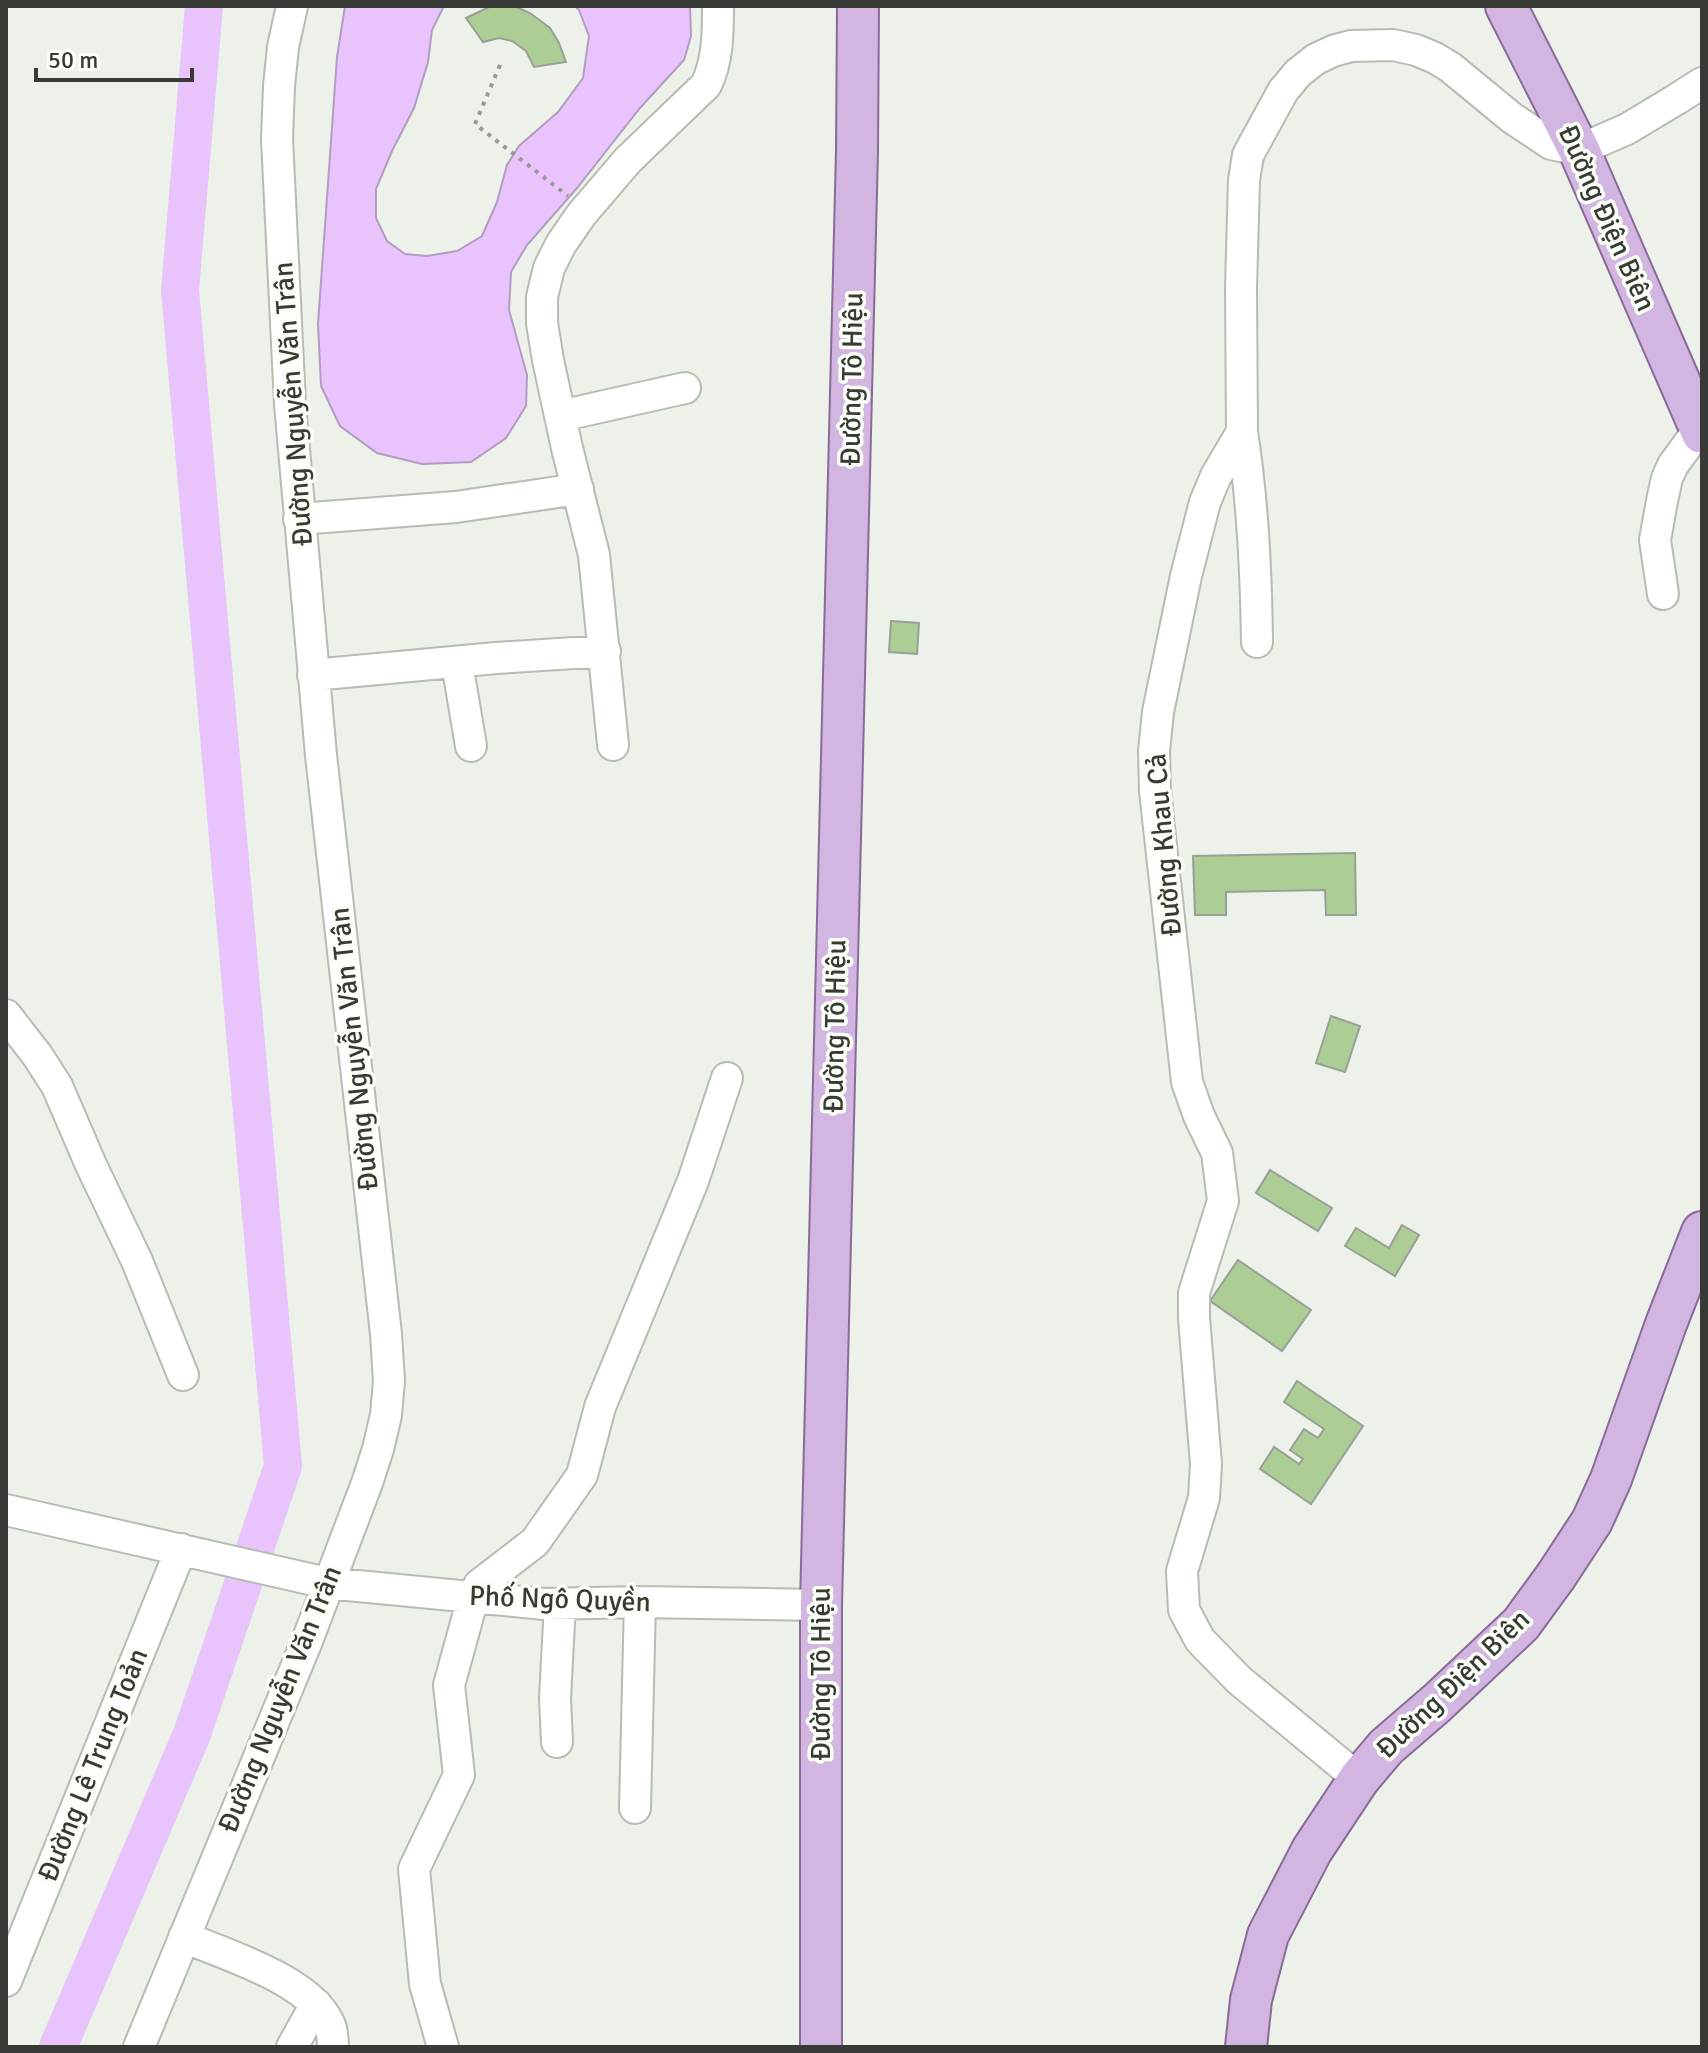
<svg xmlns="http://www.w3.org/2000/svg" width="1708" height="2053" font-family="Signika,sans-serif">
  <style>
    .water { fill: #e9c4fc; stroke: #b49bc1; stroke-width: 2 }
    .lines { fill: none; stroke-linecap: round; stroke-linejoin: round }
    .river { stroke: #e9c4fc; stroke-width: 38 }
    .building { fill: #accd94; stroke: #9a9f97; stroke-width: 2 }
    .minor-casing { stroke: #b7bcb3; stroke-width: 34 }
    .major-casing { stroke: #896a98; stroke-width: 44 }
    .path { stroke: #979b95; stroke-width: 4; stroke-dasharray: 4 6; stroke-linecap: butt }
    .minor { stroke: #fff; stroke-width: 30 }
    .major { stroke: #d2b5e0; stroke-width: 40 }
    .labels { text-anchor: middle; dominant-baseline: central; stroke-width: 7; stroke-linejoin: round; paint-order: stroke }
    .street-label { font-size: 28px; fill: #383a36; stroke: #fafff6 }
  </style>
  <rect width="100%" height="100%" fill="#ecf1e9"/>
  <path class="water" d="M345 6H444L432 30 428 62 414 108 392 151 376 189V218L387 241 405 254 427 256 457 251 482 236 497 202 507 165 519 146 558 112 583 78 589 36 579 10 575 6H690L691 36 684 60 640 108 577 188 527 245 511 272 509 310 527 375 526 406 506 438 471 462 422 464 377 453 340 426 321 386 318 324 337 57Z"/>
  <g class="lines">
    <path class="river" d="M58 2047 192 1734 283 1466 180 290 204 6"/>
  </g>
  <path class="building" d="M514 6 530 13 550 28 559 43 566 62 534 67 526 51 512 41 499 38 483 42 466 18 489 7Z
    M891 621 919 623 917 654 889 652Z
    M1355 853 1356 915H1326L1325 890 1226 892V915H1195L1193 856Z
    M1331 1016 1360 1026 1345 1072 1316 1063Z
    M1270 1170 1332 1208 1318 1231 1256 1193Z
    M1402 1225 1419 1235 1395 1276 1345 1246 1356 1228 1389 1248Z
    M1238 1260 1311 1310 1282 1351 1210 1301Z
    M1297 1381 1363 1426 1311 1504 1260 1469 1274 1447 1299 1464 1303 1459 1290 1450 1304 1429 1318 1438 1324 1429 1284 1402Z"/>
  <g class="lines">
    <defs>
      <path id="minor" d="M560 416 685 388
        M1242 432C1253 503 1256 570 1257 642
        M299 519 456 507 578 489
        M1663 594 1655 540 1662 501 1667 478 1673 465 1700 428
        M457 663 471 746
        M313 675 496 658 605 651
        M613 745 594 555 567 448 548 360 542 323V297L549 268 561 244 581 215 628 160 706 85C718 61 718 32 718 6
        M6 1015 37 1055 57 1086 91 1165 137 1261 183 1375
        M6 1510 327 1583 544 1604 640 1602 821 1605
        M557 1742 555 1698 560 1604
        M1359 1779 1239 1680 1200 1640 1184 1610 1182 1571 1204 1498 1206 1464 1194 1318V1293L1223 1201 1217 1153 1199 1116 1187 1082 1155 791 1154 751 1158 712 1186 576 1205 502 1216 476 1242 432 1241 288 1244 180 1248 155 1283 91 1298 73 1316 59 1333 51 1351 46 1393 45 1416 50 1435 58 1450 67 1512 118 1551 144 1579 150 1627 129 1677 99 1702 83
        M635 1808 640 1602
        M184 1937C226 1955 315 1981 331 2028 332 2034 333 2041 333 2047
        M6 1981 181 1549
        M139 2047 307 1641 367 1483 378 1449 386 1415 389 1381 386 1334 321 755 290 404 277 139 279 86 283 47 292 6
        M292 2047 316 2004
        M443 2047 425 1984 414 1869 459 1775 449 1685 473 1598 479 1585 535 1542 582 1475 600 1407 693 1181 727 1078"/>
      <path id="major" d="M1506 6 1579 150 1702 433
        M821 2047V1605L857 151 858 6
        M1246 2047 1251 2000 1268 1935 1312 1850 1359 1779 1386 1747 1437 1703 1521 1624 1556 1576 1592 1521 1611 1479 1666 1324 1702 1232"/>
    </defs>
    <use href="#minor" class="minor-casing"/>
    <use href="#major" class="major-casing"/>
    <path class="path" d="M500 65 475 124 568 196"/>
    <use href="#minor" class="minor"/>
    <use href="#major" class="major"/>
  </g>
  <g class="labels">
    <g class="street-label">
      <text transform="translate(1607 218) rotate(66)">Đường Điện Biên</text>
      <text transform="translate(852 379) rotate(-89)">Đường Tô Hiệu</text>
      <text transform="translate(293 404) rotate(-94)">Đường Nguyễn Văn Trân</text>
      <text transform="translate(1164 845) rotate(-95)">Đường Khau Cả</text>
      <text transform="translate(835 1026) rotate(-89)">Đường Tô Hiệu</text>
      <text transform="translate(354 1049) rotate(-96)">Đường Nguyễn Văn Trân</text>
      <text transform="translate(560 1599) rotate(2)">Phố Ngô Quyền</text>
      <text transform="translate(821 1674) rotate(-90)">Đường Tô Hiệu</text>
      <text transform="translate(1453 1684) rotate(-44)">Đường Điện Biên</text>
      <text transform="translate(280 1699) rotate(-68)">Đường Nguyễn Văn Trân</text>
      <text transform="translate(93 1765) rotate(-68)">Đường Lê Trung Toản</text>
    </g>
  </g>
  <rect width="1708" height="2053" fill="none" stroke="#383a36" stroke-width="16"/>
  <path d="M36 68v12h156v-12" fill="none" stroke="#383a36" stroke-width="4"/>
  <text x="48" y="68" font-size="24" fill="#383a36" stroke="#fafff6" stroke-width="6" paint-order="stroke">50 m</text>
</svg>
